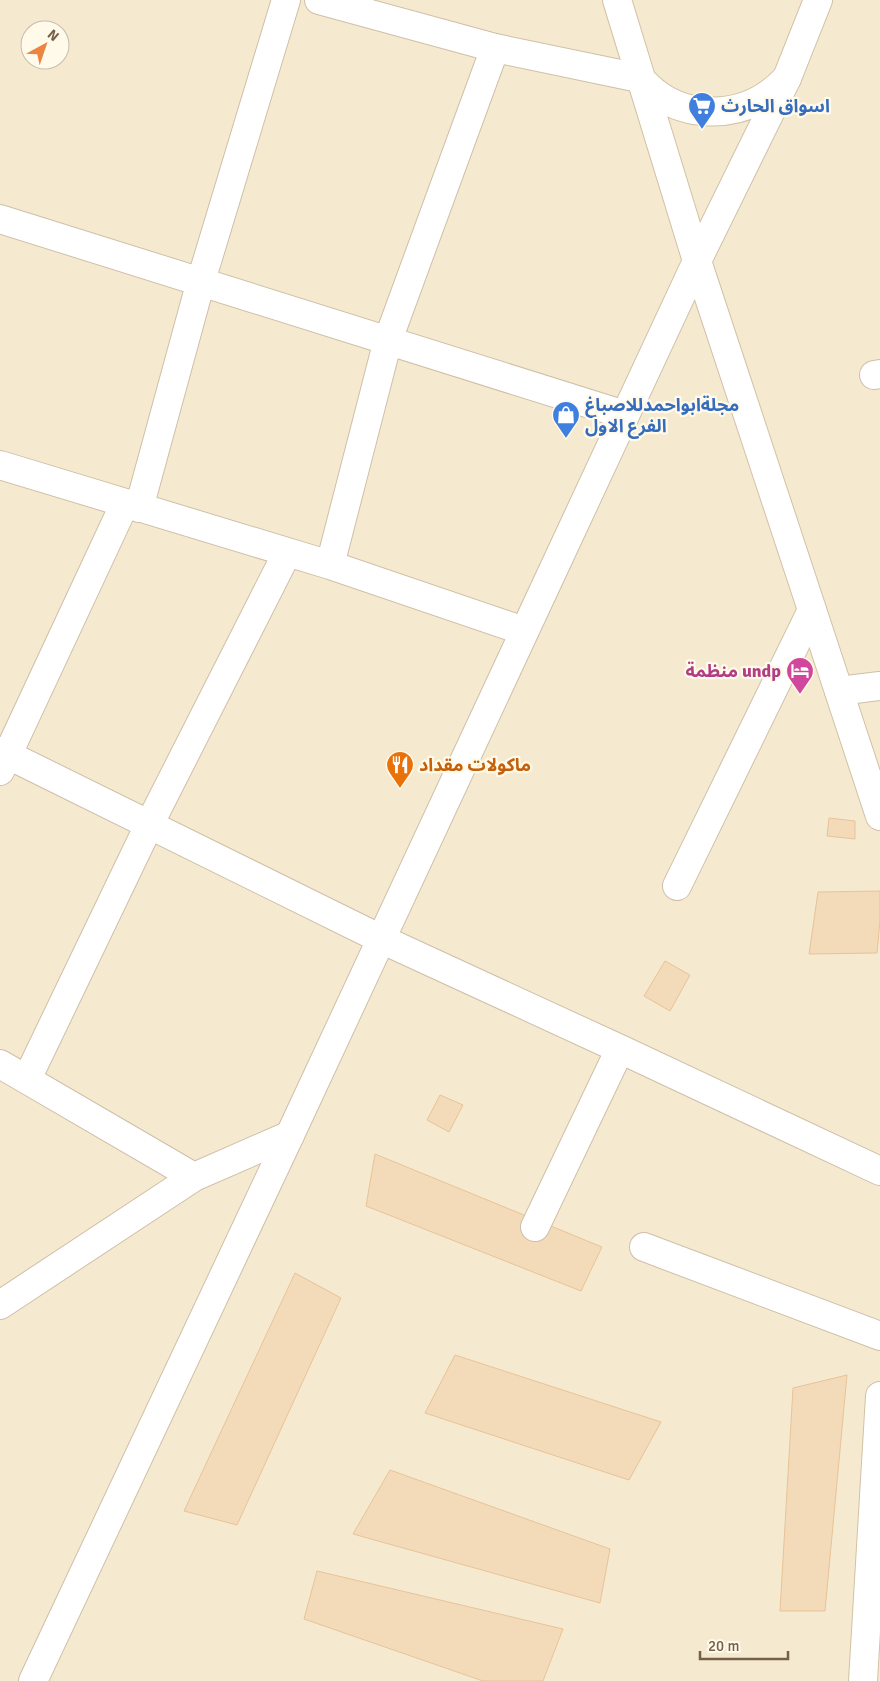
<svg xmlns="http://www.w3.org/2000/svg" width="880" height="1681" font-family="Signika,'Noto Sans Arabic',sans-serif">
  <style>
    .residential { fill: #f5ead0; fill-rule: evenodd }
    .building { fill: #f3dab9; stroke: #e7c398 }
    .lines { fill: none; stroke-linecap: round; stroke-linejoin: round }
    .minor-casing { stroke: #cfbfa8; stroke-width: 30 }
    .tertiary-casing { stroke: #cfbfa8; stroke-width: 30 }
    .secondary-casing { stroke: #d2c1a6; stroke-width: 30 }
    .minor { stroke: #fff; stroke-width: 28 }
    .tertiary { stroke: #fff; stroke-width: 28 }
    .secondary { stroke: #fff; stroke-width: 28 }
    .labels { text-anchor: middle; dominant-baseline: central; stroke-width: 4.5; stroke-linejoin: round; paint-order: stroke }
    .shop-label { font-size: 18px; font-weight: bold; fill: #366cbe; stroke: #fffae9; text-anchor: start }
    .hotel-label { font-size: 18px; font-weight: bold; fill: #b23c85; stroke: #fffae9; text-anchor: end }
    .food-label { font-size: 18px; font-weight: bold; fill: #c56008; stroke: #fffae9; text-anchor: start }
  </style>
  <rect width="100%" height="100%" fill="#fdf7e2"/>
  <path class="residential" d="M0 0H880V1681H0ZM30 30H60V60H30Z"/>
  <path class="building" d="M829 818 855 821V839L827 836Z
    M880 891V920L877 953 809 954 818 892Z
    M665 961 690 975 670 1011 644 996Z
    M440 1095 463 1105 449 1132 427 1120Z
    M375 1154 602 1247 581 1291 366 1206Z
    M295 1273 341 1298 237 1525 184 1511Z
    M455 1355 661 1422 629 1480 425 1413Z
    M847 1375 825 1611H780L793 1388Z
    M390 1470 610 1549 600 1603 353 1534Z
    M317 1571 563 1629 543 1681H483L304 1619Z"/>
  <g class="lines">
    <defs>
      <path id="minor" d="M319 0 495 48 639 78
        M0 219 625 415
        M874 375 880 374
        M0 465 330 565 524 631
        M139 508 201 281 286 0
        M330 565 388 340 495 48
        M839 691 880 686
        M0 751 381 939 620 1049 880 1171
        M0 771 125 503
        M677 886 812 610
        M0 1064 194 1177
        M27 1079 149 825 287 553
        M535 1227 620 1049
        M644 1247 880 1336
        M0 1305 194 1177 290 1135"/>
      <path id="tertiary" d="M33 1681 290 1135 697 261 787 78 818 0"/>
      <path id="secondary" d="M617 0 697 261 880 816
        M639 78C645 83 651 90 657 94 689 118 738 117 770 93 776 89 782 83 787 78
        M863 1681 880 1396"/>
    </defs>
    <use href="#minor" class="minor-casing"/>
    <use href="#tertiary" class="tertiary-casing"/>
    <use href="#secondary" class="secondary-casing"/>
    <use href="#minor" class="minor"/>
    <use href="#tertiary" class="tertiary"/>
    <use href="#secondary" class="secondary"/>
  </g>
  <defs>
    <symbol id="supermarket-pin" viewBox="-11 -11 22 30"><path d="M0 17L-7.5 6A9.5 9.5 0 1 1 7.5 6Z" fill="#3f7fe0" stroke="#fffae9"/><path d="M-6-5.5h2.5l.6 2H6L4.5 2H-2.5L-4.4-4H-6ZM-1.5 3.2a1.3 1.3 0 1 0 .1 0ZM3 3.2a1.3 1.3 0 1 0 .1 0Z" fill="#fff"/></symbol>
    <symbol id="shop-pin" viewBox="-11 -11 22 30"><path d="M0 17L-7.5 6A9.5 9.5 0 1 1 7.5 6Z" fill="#3f7fe0" stroke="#fffae9"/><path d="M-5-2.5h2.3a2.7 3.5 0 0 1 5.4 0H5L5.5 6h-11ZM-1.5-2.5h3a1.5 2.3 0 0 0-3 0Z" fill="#fff"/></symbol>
    <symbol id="hotel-pin" viewBox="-11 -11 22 30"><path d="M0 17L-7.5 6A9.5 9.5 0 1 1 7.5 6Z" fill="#d1479c" stroke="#fffae9"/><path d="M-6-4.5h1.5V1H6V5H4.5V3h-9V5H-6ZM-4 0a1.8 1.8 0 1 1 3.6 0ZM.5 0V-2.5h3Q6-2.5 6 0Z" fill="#fff"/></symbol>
    <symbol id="restaurant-pin" viewBox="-11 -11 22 30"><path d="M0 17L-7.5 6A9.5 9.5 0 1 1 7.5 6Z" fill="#e8710a" stroke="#fffae9"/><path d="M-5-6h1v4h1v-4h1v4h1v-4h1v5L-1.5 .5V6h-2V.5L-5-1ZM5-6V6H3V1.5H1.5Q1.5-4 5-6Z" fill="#fff"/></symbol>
  </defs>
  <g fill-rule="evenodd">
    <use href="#supermarket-pin" x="686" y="90" width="32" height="43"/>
    <use href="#shop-pin" x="550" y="399" width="32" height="43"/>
    <use href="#hotel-pin" x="784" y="655" width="32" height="43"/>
    <use href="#restaurant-pin" x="384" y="749" width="32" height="43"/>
  </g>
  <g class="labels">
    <g class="shop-label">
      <text x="721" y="106">اسواق الحارث</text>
      <text x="585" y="405">مجلةابواحمدللاصباغ<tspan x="585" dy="21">الفرع الاول</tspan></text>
    </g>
    <g class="hotel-label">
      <text x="781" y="671">منظمة undp</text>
    </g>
    <g class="food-label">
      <text x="419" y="765">ماكولات مقداد</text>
    </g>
  </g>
  <g transform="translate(45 45) rotate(40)"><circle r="24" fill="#fffae9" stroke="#c8bca9"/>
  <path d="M0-4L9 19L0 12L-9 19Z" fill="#ec8442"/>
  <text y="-8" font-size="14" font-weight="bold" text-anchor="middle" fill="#755f48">N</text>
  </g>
  <path d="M700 1651v8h88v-8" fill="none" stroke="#755f48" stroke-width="2.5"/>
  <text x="708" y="1651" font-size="15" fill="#755f48" stroke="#fffae9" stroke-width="4" paint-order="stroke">20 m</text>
</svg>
